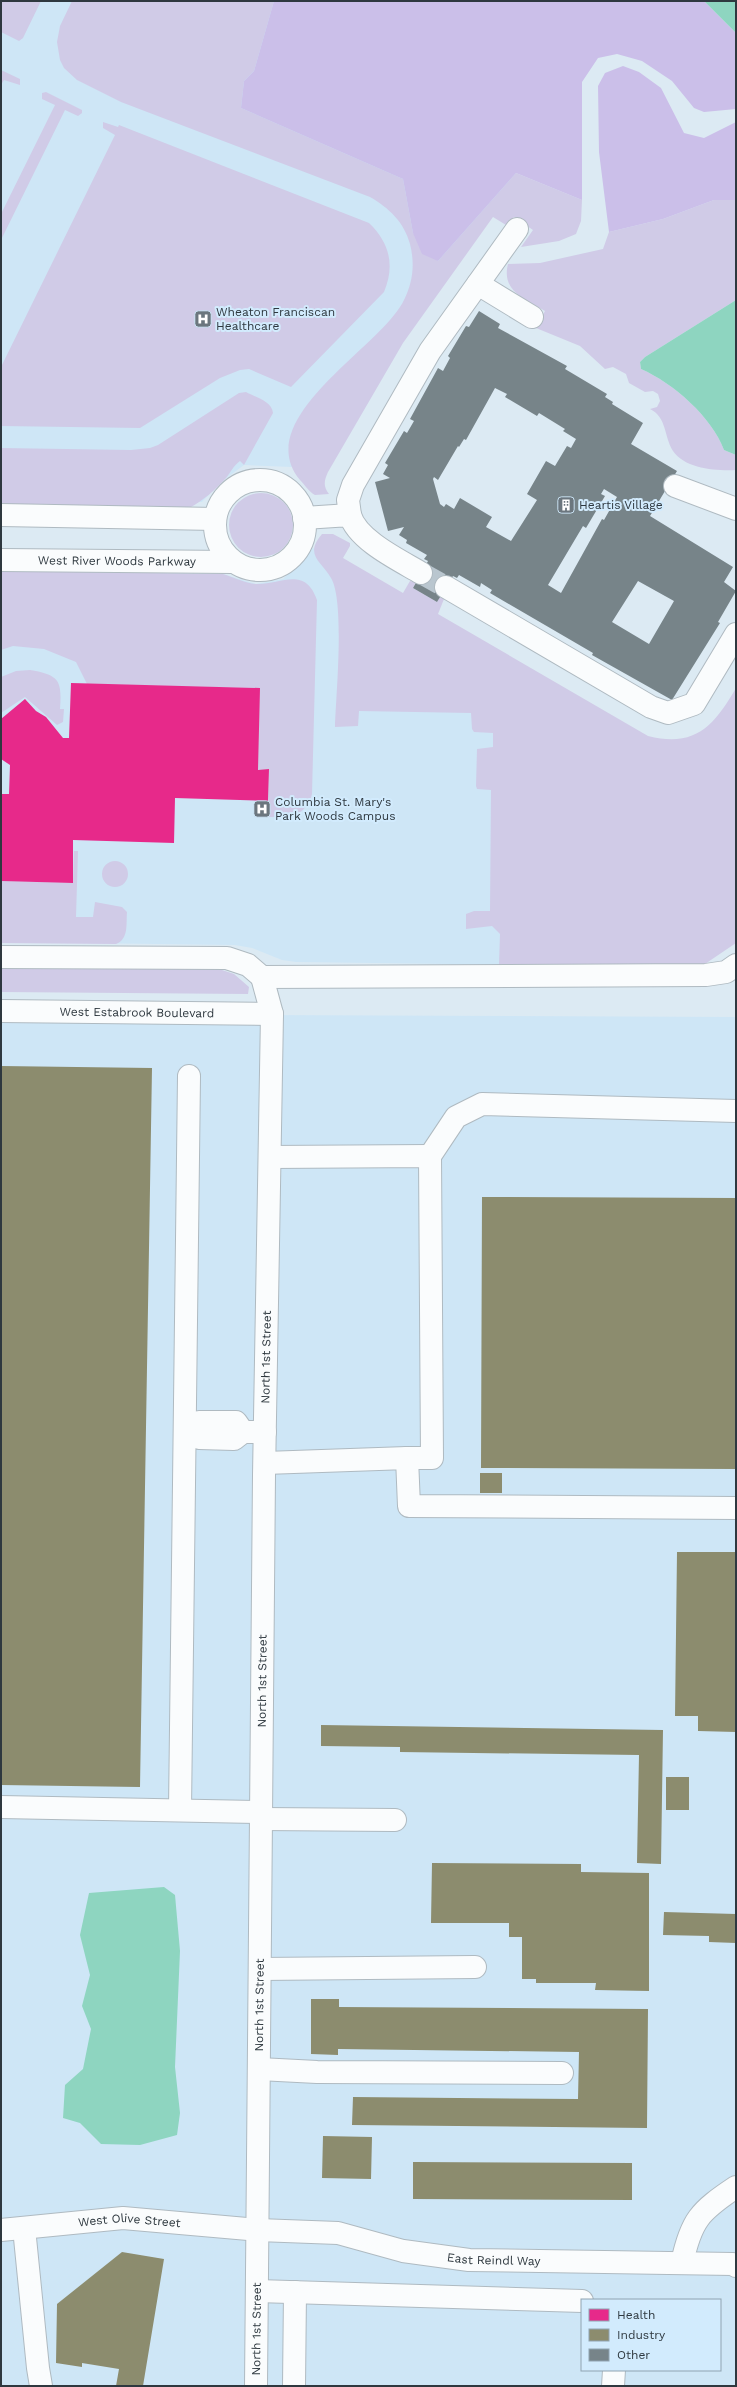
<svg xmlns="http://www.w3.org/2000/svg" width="737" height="2387" font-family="'Work Sans',sans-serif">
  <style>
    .built { fill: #cee6f6; fill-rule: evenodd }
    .green { fill: #d0cbe7 }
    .forest { fill: #cbbfe9 }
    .water { fill: #8ed5c0 }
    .health { fill: #e7298a }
    .industry { fill: #8c8c6e }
    .building { fill: #778489; fill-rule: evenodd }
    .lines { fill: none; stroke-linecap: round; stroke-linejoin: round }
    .minor-tunnel { stroke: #b9c6cf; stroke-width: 22; stroke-dasharray: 22 11; stroke-linecap: butt }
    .minor-casing { stroke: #afbac1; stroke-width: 24 }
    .minor { stroke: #fafcfd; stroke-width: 22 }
    .labels { text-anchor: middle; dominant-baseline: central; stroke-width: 4; stroke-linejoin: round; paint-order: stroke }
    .poi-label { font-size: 12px; fill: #2e383f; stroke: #d2ebfd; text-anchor: start }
    .street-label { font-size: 12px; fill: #2e383f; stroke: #d2ebfd }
  </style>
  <rect width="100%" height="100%" fill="#dceaf3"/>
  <path class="built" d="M1 1H333L516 173 292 467 244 465 221 482 202 502 1 504Z
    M313 548 523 676V965L296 962 282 960 252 948 235 945 1 942V571L223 574 256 584 283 579Z
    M1 1014 736 1017V2386H1ZM582 2300H720V2370H582Z"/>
  <path class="green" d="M1 1H41L23 38 19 41 1 32Z
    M72 1H274L254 71 244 81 241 108 403 179 413 233 438 261 516 173 582 200 581 221 576 234 559 241 521 247 533 230 514 217 508 225H506L493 217 403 343 328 472C324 481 323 486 329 494L315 495C309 492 305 485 300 480 249 418 382 347 404 300 413 282 415 264 410 244 404 222 389 208 370 197L121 102 77 80 64 68 60 60 57 42 60 26Z
    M1 70 20 79V85L4 80 1 85Z
    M46 92 82 110V113L78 116 65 110 1 240V214L55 105 42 99V93Z
    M103 122 118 127 119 125 369 223C390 243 395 266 384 292L291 387 249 369 240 370 220 378 140 428 1 426V367L115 135 103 128Z
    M714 200H736V300L645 357 640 362 641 369C673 383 712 417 724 450L736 455V470C717 471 685 469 673 451 664 437 667 417 650 409L657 407 660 401 658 394 653 391 645 392 629 383 626 374 613 367 605 369 580 346 536 328 545 311C525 299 501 291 508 264L540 263 603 249 609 232 663 219Z
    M246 392C255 397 272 401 273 413L244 465 240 461C233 466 231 472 226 478 215 490 203 501 189 508L1 507V448L131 450 150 448 158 445 239 393Z
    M229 525a32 32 0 1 1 64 0a32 32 0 1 1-64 0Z
    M322 534H333L350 543V546L343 558 403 593 410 581 416 582 413 588 437 602 440 596 444 599 438 614 648 736C695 748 714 726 736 688V943L702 966 499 965 500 934 492 926 466 929V914L474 911H490L491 790 477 789 476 786 477 749 493 747V733L474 732 472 729 471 713 359 711 358 726 335 727C336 695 345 601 331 578 321 561 304 555 322 534Z
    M1 571 223 574C233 577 245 583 256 584 280 585 305 565 317 600L312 794C306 817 289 817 268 817L269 770H258L259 688 87 684 76 662 44 649 13 646 1 650Z
    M30 670C60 675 62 681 60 709H64L63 722 57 725 25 697 1 713V677L16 671Z
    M74 851H78L76 917H93L95 902 122 907 127 912C126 924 129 939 116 944L1 943V881L73 883Z
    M102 874a13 13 0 1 1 26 0a13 13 0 1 1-26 0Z
    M1 967 216 968 234 974 249 987 248 994 1 992Z"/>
  <path class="forest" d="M274 1H704L736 33V109L704 112 694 108 672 81 642 61 617 54 598 58 582 82V200L516 173 438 261 422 254 413 233 403 179 241 108 244 81 254 71Z
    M623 66 639 72 661 88 684 133 704 138 736 122V200H714L663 219 609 232 599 152 598 86 605 73Z"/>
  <path class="water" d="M704 1H736V33Z
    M736 300V455L724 450C712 417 673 383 641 369L640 362 645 357Z
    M164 1887 175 1895 180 1951 175 2067 180 2113 177 2135 140 2145 101 2144 80 2123 63 2118 65 2085 83 2069 91 2029 82 2006 90 1975 80 1935 89 1893Z"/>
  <path class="health" d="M71 683 260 688 258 770 269 769 268 801 175 798 174 843 73 840V883L1 881V794H9L10 765 1 759V719L25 699 36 711 46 717 63 738H69Z"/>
  <path class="industry" d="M1 1066 152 1068 140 1787 1 1785Z
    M482 1197 736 1198V1469L481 1468Z
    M480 1473H502V1493H480Z
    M677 1552H736V1732L698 1731V1716H675Z
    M321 1725 663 1730 661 1864 637 1863 639 1755 400 1752V1747L321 1746Z
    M666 1777H689V1810H666Z
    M432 1863 581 1864V1872L649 1873V1991L595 1990 596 1983H536V1979H522V1937H509V1923H431Z
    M664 1912 736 1914V1943L709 1942V1936L663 1935Z
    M311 1999H339V2007L648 2009 647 2128 352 2125 353 2097 578 2099 579 2052 338 2049V2055L311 2054Z
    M323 2136 372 2137 371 2179 322 2178Z
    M413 2162 632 2163V2200L413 2199Z
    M122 2252 164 2259 143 2386H116L119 2369 82 2363V2367L56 2363 57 2304Z"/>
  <path class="building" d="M479 311 500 324 498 328 567 366 565 369 607 394 605 397 613 402 612 404 643 423 631 444 677 471 650 516 733 567 724 582 736 591 718 622 720 623 672 700 592 655 593 653 490 593 492 590 481 583 480 587 459 575 457 578 453 576 437 602 413 588 428 561 424 559 427 555 406 543 407 540 399 535 404 527 388 531 375 482 390 478 383 474 388 465 385 463 404 431 407 433 414 421 410 419 438 368 443 371 450 358 448 356 466 326 469 327ZM495 388 507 394 505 397 537 416 539 413 565 429 563 431 576 439 571 448 567 446 555 466 546 461 527 494 537 500 511 541 486 527 492 517 460 498 454 509 446 504 444 507 440 504 433 479 434 477 438 480 458 446 459 447 464 439 466 440ZM604 489 617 497 604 520 602 519 561 593 548 585 583 526 586 528 605 496 601 494ZM638 581 674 601 649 644 612 622Z"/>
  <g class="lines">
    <path class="minor-tunnel" d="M421 573 446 587"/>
    <defs>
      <g id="minor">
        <path d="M478 284 532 317"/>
        <circle cx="260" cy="525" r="45"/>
        <path d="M675 486 736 509"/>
        <path d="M1 515 215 519"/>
        <path d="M350 515 348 500 353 485 430 351 517 229"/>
        <path d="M304 518 350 515C357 540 399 560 421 573"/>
        <path id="s1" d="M1 560 233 562"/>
        <path d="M446 587 651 707 668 713 694 704 736 634"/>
        <path d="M1 957 227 958 248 965 262 977"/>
        <path d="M262 977 706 975 726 972 736 965"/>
        <path id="s2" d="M1 1011 272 1014"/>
        <path d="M430 1156 456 1117 482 1104 736 1111"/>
        <path d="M270 1157 430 1156 432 1458H407"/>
        <path d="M243 1432 236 1422H199L190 1429 199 1438 234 1439 243 1432H265"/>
        <path d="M265 1463 407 1458 409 1506 736 1508"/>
        <path d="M1 1807 261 1812"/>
        <path d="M180 1810 189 1076"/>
        <path d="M261 1819 395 1820"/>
        <path d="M260 1969 475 1967"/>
        <path d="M259 2069 317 2072 562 2073"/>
        <path d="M24 2228 38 2368 41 2386"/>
        <path id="s3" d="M1 2230 123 2218 258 2230 338 2233 403 2251 469 2260 733 2264 736 2266"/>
        <path d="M682 2263C691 2220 700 2211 736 2187"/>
        <path d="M257 2291 582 2301"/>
        <path id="s4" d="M256 2386 264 1475 272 1014 262 977"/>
        <path d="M294 2386 295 2292"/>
        <path d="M613 2386 614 2370"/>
      </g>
    </defs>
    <use href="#minor" class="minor-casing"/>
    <use href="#minor" class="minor"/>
  </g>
  <defs>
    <symbol id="hospital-square" viewBox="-11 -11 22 22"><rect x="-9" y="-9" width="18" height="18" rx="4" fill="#6b767e" stroke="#d2ebfd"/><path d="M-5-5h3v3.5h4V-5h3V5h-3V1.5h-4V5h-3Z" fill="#fff"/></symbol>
    <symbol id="building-square" viewBox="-11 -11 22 22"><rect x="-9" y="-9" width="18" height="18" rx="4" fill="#6b767e" stroke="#d2ebfd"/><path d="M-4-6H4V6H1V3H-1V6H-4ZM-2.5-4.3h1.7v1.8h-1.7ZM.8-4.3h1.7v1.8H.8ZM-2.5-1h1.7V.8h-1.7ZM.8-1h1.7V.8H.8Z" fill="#fff"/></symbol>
  </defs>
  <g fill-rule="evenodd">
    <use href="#hospital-square" x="193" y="309" width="20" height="20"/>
    <use href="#building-square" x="556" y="495" width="20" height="20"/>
    <use href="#hospital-square" x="252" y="799" width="20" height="20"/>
  </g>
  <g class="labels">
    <g class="poi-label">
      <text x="216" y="312">Wheaton Franciscan<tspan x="216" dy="14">Healthcare</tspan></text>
      <text x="579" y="505">Heartis Village</text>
      <text x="275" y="802">Columbia St. Mary's<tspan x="275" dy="14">Park Woods Campus</tspan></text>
    </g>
    <g class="street-label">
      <text stroke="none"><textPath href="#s1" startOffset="116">West River Woods Parkway</textPath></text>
      <text stroke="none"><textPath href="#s2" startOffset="136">West Estabrook Boulevard</textPath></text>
      <text stroke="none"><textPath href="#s4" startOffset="1029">North 1st Street</textPath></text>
      <text stroke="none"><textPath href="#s4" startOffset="705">North 1st Street</textPath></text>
      <text stroke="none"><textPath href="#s4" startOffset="381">North 1st Street</textPath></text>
      <text stroke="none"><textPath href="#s3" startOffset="129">West Olive Street</textPath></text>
      <text stroke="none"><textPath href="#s3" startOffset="497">East Reindl Way</textPath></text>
      <text stroke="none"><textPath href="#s4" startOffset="57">North 1st Street</textPath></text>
    </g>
  </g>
  <rect width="737" height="2387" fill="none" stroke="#2e383f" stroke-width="4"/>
  <rect x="581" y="2299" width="140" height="72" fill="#d2ebfd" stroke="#90a3b1"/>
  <rect x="589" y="2309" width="20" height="12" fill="#e7298a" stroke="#90a3b1"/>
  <text x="617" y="2319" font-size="12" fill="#2e383f">Health</text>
  <rect x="589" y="2329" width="20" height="12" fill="#8c8c6e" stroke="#90a3b1"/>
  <text x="617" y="2339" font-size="12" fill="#2e383f">Industry</text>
  <rect x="589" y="2349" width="20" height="12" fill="#778489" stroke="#90a3b1"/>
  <text x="617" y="2359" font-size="12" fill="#2e383f">Other</text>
</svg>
